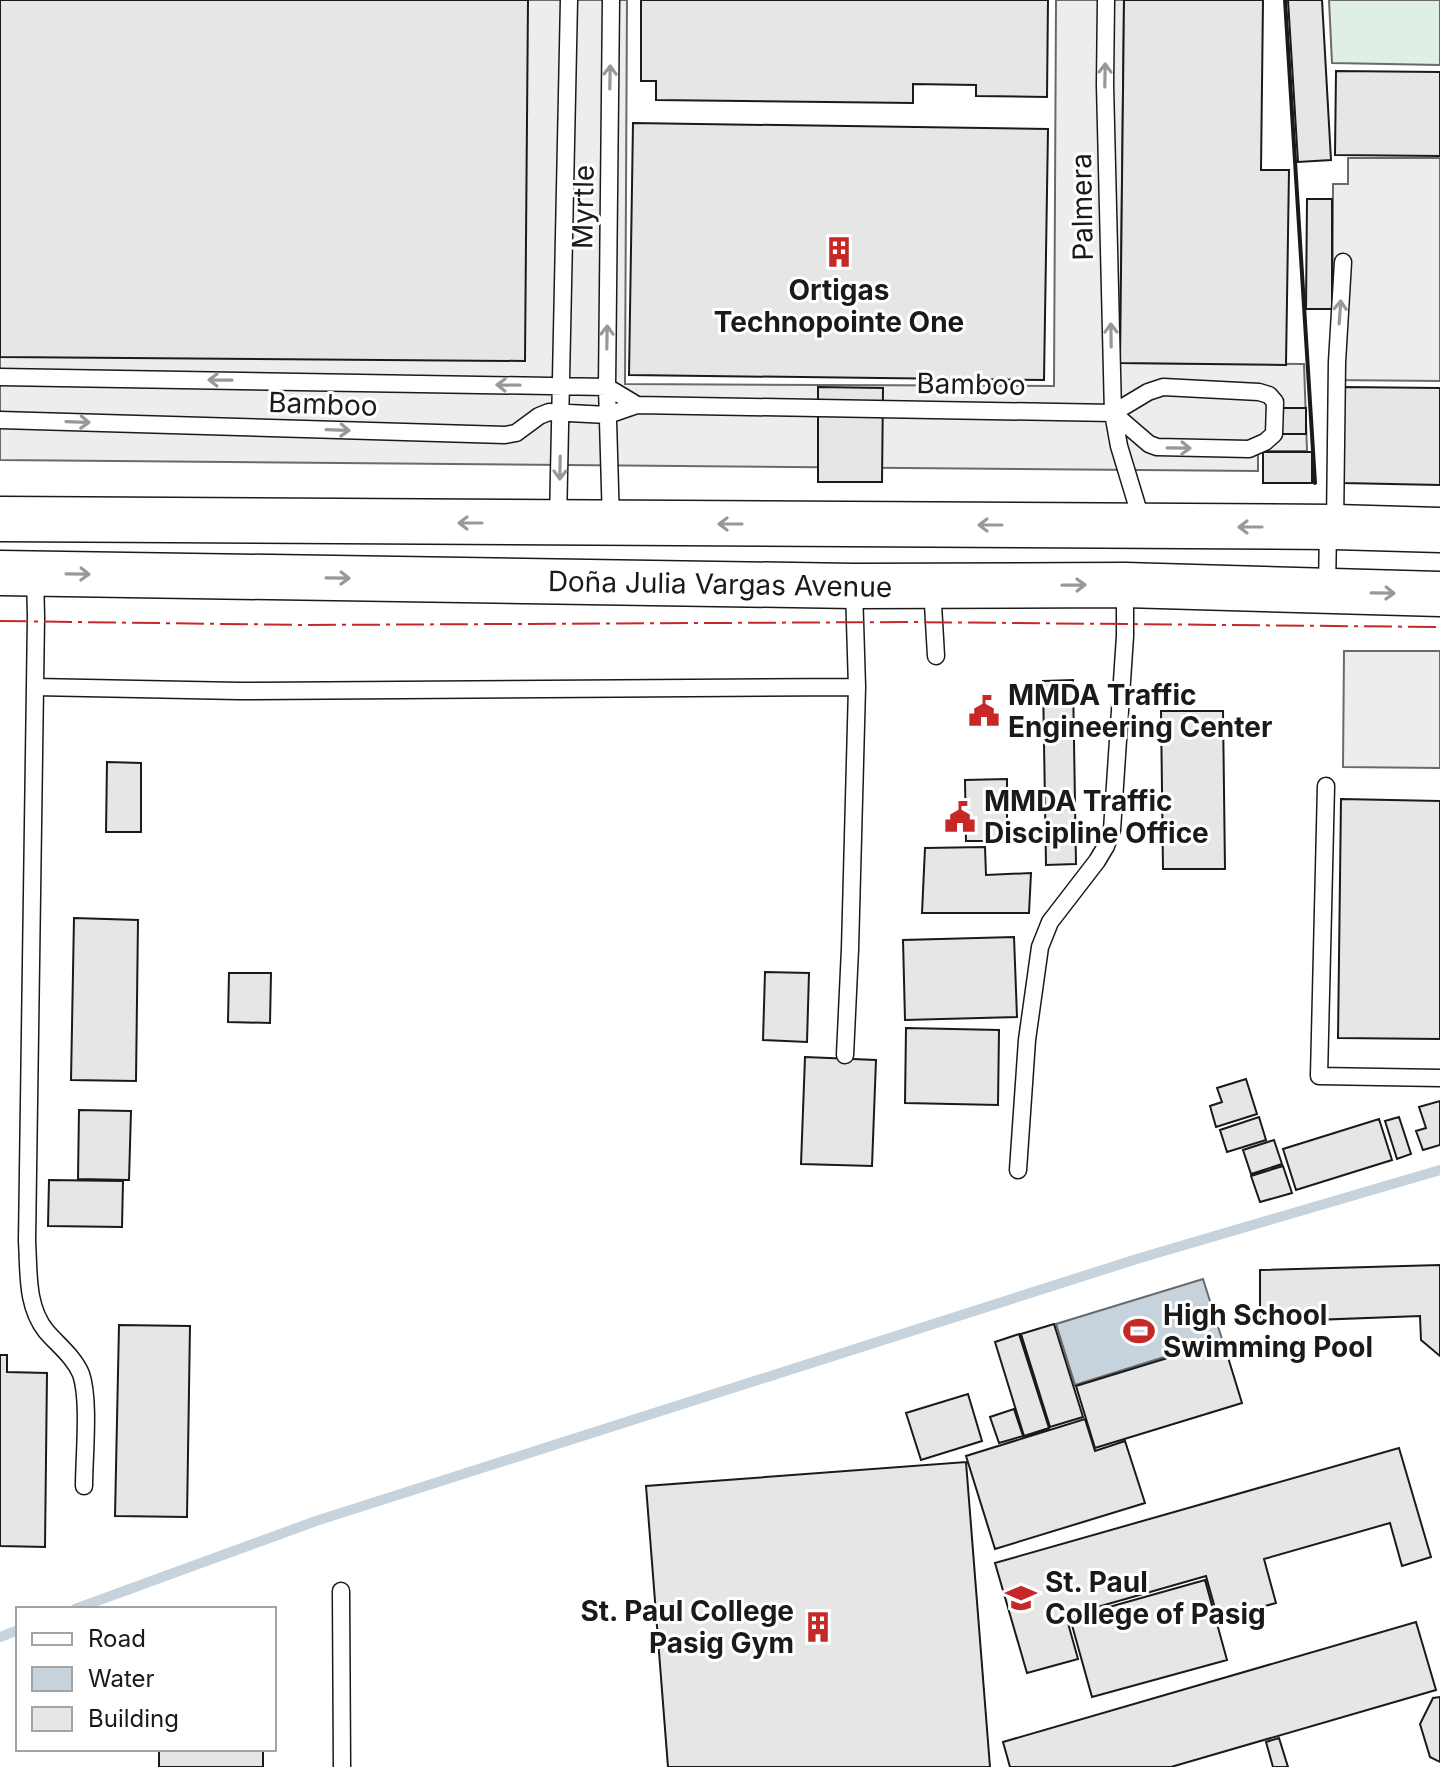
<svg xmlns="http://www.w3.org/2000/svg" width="1440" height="1767" font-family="Inter,sans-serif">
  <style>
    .green { fill: #e0efe3; stroke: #6a6a6a; stroke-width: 2 }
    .parking { fill: #ededed; stroke: #6a6a6a; stroke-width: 2 }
    .water { fill: #c6d2dc; stroke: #6a6a6a; stroke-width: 2 }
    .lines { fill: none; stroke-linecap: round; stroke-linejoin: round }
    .stream { stroke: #c6d2dc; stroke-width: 10 }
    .building { fill: #e6e6e6; stroke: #1a1a1a; stroke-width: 2 }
    .service-casing { stroke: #1a1a1a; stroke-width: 19 }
    .secondary-casing { stroke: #1a1a1a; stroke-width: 47 }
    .service { stroke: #fff; stroke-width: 16 }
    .secondary { stroke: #fff; stroke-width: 44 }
    .wall { stroke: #1a1a1a; stroke-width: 4 }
    .power { stroke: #c62828; stroke-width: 2; stroke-dasharray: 28 6 4 6; stroke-linecap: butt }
    .oneway { stroke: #989898 }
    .labels { text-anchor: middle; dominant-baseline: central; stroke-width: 6; stroke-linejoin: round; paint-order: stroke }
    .street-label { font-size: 28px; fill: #1a1a1a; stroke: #fff }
    .poi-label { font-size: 28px; font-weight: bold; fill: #1a1a1a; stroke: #fff; text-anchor: start }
  </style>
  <rect width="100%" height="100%" fill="#fff"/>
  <path class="green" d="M1329 0H1440V65L1332 63Z"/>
  <path class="parking" d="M528 0H627L625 384 1054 386 1056 0H1124L1120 363 1304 364 1307 451H1258V471L0 460V357Z
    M1348 158H1440V381L1332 380 1333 184H1348Z
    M1344 651H1440V768L1343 767Z"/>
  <path class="water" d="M1203 1279 1222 1339 1075 1385 1056 1324Z"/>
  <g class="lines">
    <path class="stream" d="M75 1609 316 1521 1140 1258 1440 1170
      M0 1637 18 1630"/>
  </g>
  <path class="building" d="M0 0H528L525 361 0 357Z
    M641 0H1048L1047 97 976 96V85L913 84V103L656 100V81H641Z
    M1124 0H1263L1261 170H1289L1286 365 1120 363Z
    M1288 0H1322L1331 160 1298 162Z
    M1336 71 1440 72V156L1335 155Z
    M633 123 1048 129 1044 380 629 375Z
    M1307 199H1332V309H1306Z
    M818 387 883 388 882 482H818Z
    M1343 387 1440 388V485L1342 483Z
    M1277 408H1306V434H1277Z
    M1263 452H1312V483H1263Z
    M1073 680 1076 864 1046 865 1043 681Z
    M1161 711H1223L1225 869H1163Z
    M107 762 141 763V832H106Z
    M1007 779V841H966L965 780Z
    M1341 799 1440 801V1039L1338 1038Z
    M985 847 986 875 1031 873 1029 913H922L925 848Z
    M74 918 138 920 136 1081 71 1080Z
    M1014 937 1017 1017 905 1020 903 940Z
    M765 972 809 973 807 1042 763 1040Z
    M229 973H271L270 1023 228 1022Z
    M906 1028 999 1030 998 1105 905 1103Z
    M805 1057 876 1060 872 1166 801 1164Z
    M1246 1079 1257 1114 1216 1127 1210 1106 1222 1102 1217 1088Z
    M1440 1101V1145L1423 1150 1416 1131 1426 1128 1419 1107Z
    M79 1110 131 1111 129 1180 78 1179Z
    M1259 1117 1266 1140 1227 1152 1220 1130Z
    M1399 1117 1411 1154 1397 1159 1385 1121Z
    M1379 1119 1392 1160 1296 1190 1283 1149Z
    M1274 1140 1282 1164 1251 1174 1243 1150Z
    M1283 1166 1292 1193 1260 1202 1251 1176Z
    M49 1180 123 1181 122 1227 48 1226Z
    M1440 1265V1356L1421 1340 1420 1316 1260 1322V1270Z
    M1054 1324 1083 1417 1050 1427 1021 1334Z
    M119 1325 190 1326 187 1517 115 1516Z
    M1019 1334 1049 1428 1024 1436 995 1342Z
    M1223 1341 1242 1403 1095 1448 1076 1386Z
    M0 1355H7V1372L47 1373 45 1547 0 1546Z
    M968 1394 982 1441 921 1460 906 1413Z
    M1014 1409 1023 1436 999 1443 990 1417Z
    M1085 1419 1095 1451 1125 1441 1145 1503 995 1549 966 1456Z
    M1399 1448 1431 1557 1402 1566 1390 1523 1264 1559 1276 1603 1218 1619 1206 1576 1066 1616 1078 1659 1027 1673 995 1563Z
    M966 1462 990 1767H668L646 1486Z
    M1205 1580 1227 1660 1092 1697 1070 1618Z
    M1416 1622 1436 1690 1171 1767H1010L1003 1742Z
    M1440 1697V1762L1430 1757 1420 1724 1433 1698Z
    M1279 1738 1288 1767H1273L1266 1742Z
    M159 1749H263V1767H159Z"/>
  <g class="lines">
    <defs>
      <path id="service" d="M1106 0 1105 85 1113 413 1119 446 1142 522
        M0 377 607 387 637 405
        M0 420 505 435 516 433 539 416 549 412 608 415 637 405 1113 413 1148 392 1163 387 1259 392 1269 395 1275 402 1274 434 1265 442 1249 449 1157 447 1149 444 1113 413
        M558 522 569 0
        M611 522 607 387 611 0
        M1335 525 1337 362 1343 262
        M35 575 36 617 27 1241C29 1272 26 1306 46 1331 58 1345 74 1357 81 1374 90 1400 84 1457 84 1486
        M932 587 936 656
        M1327 589 1328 528
        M35 687 239 691 857 687
        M1326 786 1319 1076 1440 1078
        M845 1055 850 949 857 687 854 589
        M1018 1170 1027 1040 1040 947 1050 922 1097 861 1106 846 1112 830 1125 636V587
        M341 1591 342 1767"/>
      <path id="secondary" d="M0 519 1335 527 1440 530
        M0 573 854 586 1125 585 1440 594"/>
    </defs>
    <use href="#service" class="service-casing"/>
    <use href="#secondary" class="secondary-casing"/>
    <use href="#service" class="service"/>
    <use href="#secondary" class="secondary"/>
    <path class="wall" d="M1285 0 1315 483"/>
    <path class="power" d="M0 621 306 625 910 622 1440 627"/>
  </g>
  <defs><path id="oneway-shaft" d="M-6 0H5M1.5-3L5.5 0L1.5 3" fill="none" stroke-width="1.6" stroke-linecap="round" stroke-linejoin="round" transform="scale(2)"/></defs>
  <g class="oneway">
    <use href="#oneway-shaft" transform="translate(1105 75) rotate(-89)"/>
    <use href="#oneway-shaft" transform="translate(610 77) rotate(-89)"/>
    <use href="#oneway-shaft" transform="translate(1340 312) rotate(-86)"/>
    <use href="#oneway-shaft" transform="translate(1111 335) rotate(-91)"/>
    <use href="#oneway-shaft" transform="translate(607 337) rotate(-89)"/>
    <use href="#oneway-shaft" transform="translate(220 380) rotate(-179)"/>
    <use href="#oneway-shaft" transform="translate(508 385) rotate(-179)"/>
    <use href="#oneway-shaft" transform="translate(78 422) rotate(2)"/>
    <use href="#oneway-shaft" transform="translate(338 430) rotate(2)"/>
    <use href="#oneway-shaft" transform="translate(1179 448) rotate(1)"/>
    <use href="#oneway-shaft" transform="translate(560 468) rotate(91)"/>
    <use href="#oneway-shaft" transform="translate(470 523) rotate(-180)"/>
    <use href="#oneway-shaft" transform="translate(730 524) rotate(-180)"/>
    <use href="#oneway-shaft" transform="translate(990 525) rotate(-180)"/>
    <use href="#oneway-shaft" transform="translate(1250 527) rotate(-180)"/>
    <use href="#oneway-shaft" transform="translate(78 574) rotate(1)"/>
    <use href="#oneway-shaft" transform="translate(338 578) rotate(1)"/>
    <use href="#oneway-shaft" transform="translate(1074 585) rotate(-1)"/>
    <use href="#oneway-shaft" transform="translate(1383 593) rotate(1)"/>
  </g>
  <defs>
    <symbol id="building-bare" viewBox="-9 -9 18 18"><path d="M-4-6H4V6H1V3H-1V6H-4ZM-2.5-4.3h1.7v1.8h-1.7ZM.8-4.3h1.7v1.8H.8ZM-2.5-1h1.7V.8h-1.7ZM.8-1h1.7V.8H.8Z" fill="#c62828" stroke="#fff" stroke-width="2.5" paint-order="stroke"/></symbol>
    <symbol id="civic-bare" viewBox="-9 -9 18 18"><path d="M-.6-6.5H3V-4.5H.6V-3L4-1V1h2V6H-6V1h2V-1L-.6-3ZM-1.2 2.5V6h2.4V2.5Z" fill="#c62828" stroke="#fff" stroke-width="2.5" paint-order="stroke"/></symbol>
    <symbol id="stadium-bare" viewBox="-9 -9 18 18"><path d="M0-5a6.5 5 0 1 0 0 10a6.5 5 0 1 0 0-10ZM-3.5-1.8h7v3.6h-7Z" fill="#c62828" stroke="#fff" stroke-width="2.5" paint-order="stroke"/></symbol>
    <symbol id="university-bare" viewBox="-9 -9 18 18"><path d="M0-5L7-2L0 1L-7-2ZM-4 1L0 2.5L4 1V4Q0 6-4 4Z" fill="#c62828" stroke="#fff" stroke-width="2.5" paint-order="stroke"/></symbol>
  </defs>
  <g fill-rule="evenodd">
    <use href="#building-bare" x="817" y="230" width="44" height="44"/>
    <use href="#civic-bare" x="962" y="689" width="44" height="44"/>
    <use href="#civic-bare" x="938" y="795" width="44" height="44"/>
    <use href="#stadium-bare" x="1117" y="1309" width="44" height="44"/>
    <use href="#university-bare" x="999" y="1576" width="44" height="44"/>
    <use href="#building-bare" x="796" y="1605" width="44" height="44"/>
  </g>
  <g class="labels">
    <g class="street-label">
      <text transform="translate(583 207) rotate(-89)">Myrtle</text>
      <text transform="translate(1082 207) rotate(-91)">Palmera</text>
      <text transform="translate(971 384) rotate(1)">Bamboo</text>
      <text transform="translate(323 404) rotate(2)">Bamboo</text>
      <text transform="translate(720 584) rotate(1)">Doña Julia Vargas Avenue</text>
    </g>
    <g class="poi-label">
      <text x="839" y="290" text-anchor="middle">Ortigas<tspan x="839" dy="32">Technopointe One</tspan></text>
      <text x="1008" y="695">MMDA Traffic<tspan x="1008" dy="32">Engineering Center</tspan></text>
      <text x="984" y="801">MMDA Traffic<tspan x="984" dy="32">Discipline Office</tspan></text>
      <text x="1163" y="1315">High School<tspan x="1163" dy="32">Swimming Pool</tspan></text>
      <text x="1045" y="1582">St. Paul<tspan x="1045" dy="32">College of Pasig</tspan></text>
      <text x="794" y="1611" text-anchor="end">St. Paul College<tspan x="794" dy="32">Pasig Gym</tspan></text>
    </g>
  </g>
  <rect x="16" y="1607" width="260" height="144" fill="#ffffff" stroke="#a3a3a3" stroke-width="2"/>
  <rect x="32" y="1633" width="40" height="12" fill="#ffffff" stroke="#a3a3a3" stroke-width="2"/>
  <text x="88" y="1647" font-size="24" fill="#1a1a1a">Road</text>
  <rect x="32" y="1667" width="40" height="24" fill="#c6d2dc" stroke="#a3a3a3" stroke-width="2"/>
  <text x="88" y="1687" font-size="24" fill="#1a1a1a">Water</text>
  <rect x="32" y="1707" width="40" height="24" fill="#e6e6e6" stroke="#a3a3a3" stroke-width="2"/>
  <text x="88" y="1727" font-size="24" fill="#1a1a1a">Building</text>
</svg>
